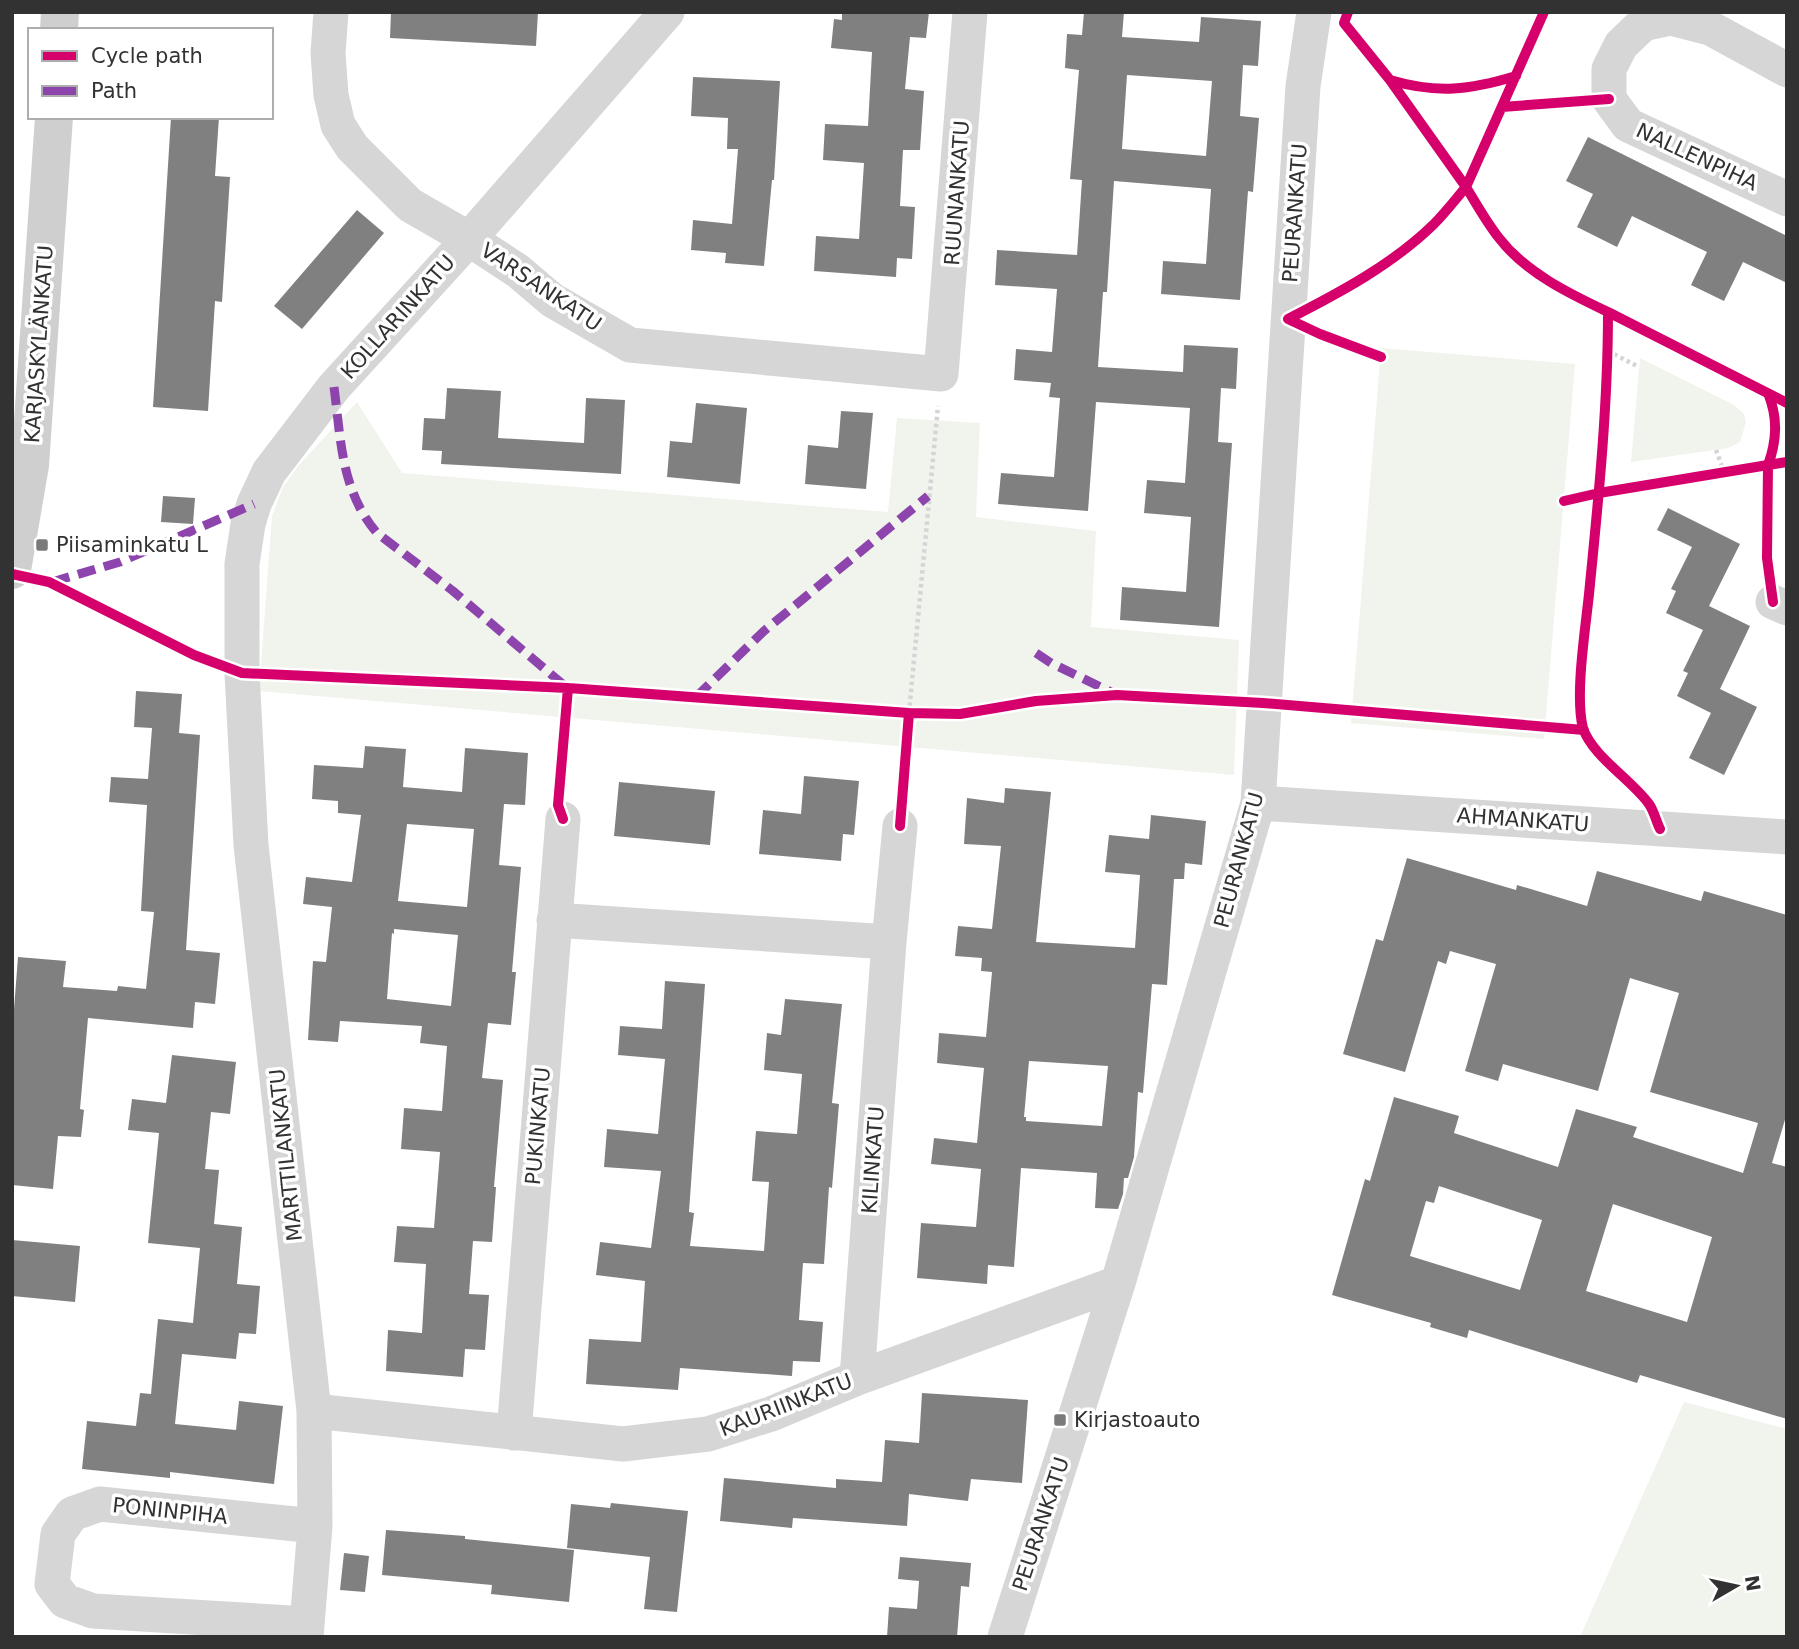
<svg xmlns="http://www.w3.org/2000/svg" width="1799" height="1649" font-family="'DejaVu Sans',sans-serif">
  <style>
    .green { fill: #f0f4ed }
    .building { fill: #808080; fill-rule: evenodd }
    .lines { fill: none; stroke-linecap: round; stroke-linejoin: round }
    .path { stroke: #d5d5d5; stroke-width: 4.5; stroke-dasharray: 3.5 3.5; stroke-linecap: butt }
    .street { stroke: #d6d6d6; stroke-width: 35 }
    .secondary { stroke: #cfcfcf; stroke-width: 38 }
    .quiet { stroke: #8e44ad; stroke-width: 9; stroke-dasharray: 18 9; stroke-linecap: butt }
    .cycleway-casing { stroke: #fff; stroke-width: 15 }
    .cycleway { stroke: #d6006c; stroke-width: 10 }
    .poi-dot { fill: #7a7a7a; stroke: #fff; stroke-width: 2.5 }
    .labels { text-anchor: middle; dominant-baseline: central; stroke-width: 7; stroke-linejoin: round; paint-order: stroke }
    .street-label { font-size: 21px; fill: #323232; stroke: #fff }
    .poi-label { font-size: 21px; fill: #323232; stroke: #fff; text-anchor: start }
  </style>
  <rect width="100%" height="100%" fill="#fff"/>
  <path class="green" d="M1381 348 1575 364 1544 739 1351 723Z
    M1640 358 1734 405 1744 414 1746 422 1740 442 1728 448 1631 462Z
    M357 402 402 473 888 512 897 418 980 423 976 517 1096 531 1091 627 1239 640 1234 775 259 691 272 516 283 487 298 466Z
    M1684 1402 1787 1429V1637H1580Z"/>
  <path class="building" d="M391 12H538L536 46 390 38Z
    M842 12H929L926 38 910 37 905 89 924 91 920 150H903L900 206 915 207 912 259 897 258 896 277 814 271 816 236 859 239 864 163 823 160 825 124 868 126 872 52 831 48 834 19 842 20Z
    M1084 12H1124L1122 37 1199 42 1201 17 1261 21 1258 66 1243 65 1240 116 1259 118 1253 192 1248 191 1240 300 1161 294 1163 261 1206 264 1211 189 1114 181 1107 292H1103L1098 367 1183 372 1184 345 1238 348 1236 389 1221 388 1218 442 1232 443 1219 627 1120 620 1122 587 1186 592 1191 517 1144 513 1147 480 1185 483 1190 408 1096 402 1088 511 998 504 1001 473 1054 477 1060 398 1049 397 1051 383 1014 380 1016 349 1052 352 1057 289 995 285 997 250 1077 255 1082 180 1070 179 1079 70 1065 68 1067 34 1082 35ZM1127 75 1212 81 1206 156 1122 149Z
    M693 77 780 81 774 180H772L764 266 725 263 726 253 691 250 693 220 732 224 738 149H727L728 118 691 116Z
    M171 117H219L215 176 230 177 222 302 215 301 208 411 153 407Z
    M1588 137 1787 236V283L1743 262 1724 301 1691 285 1707 252 1632 216 1617 247 1577 227 1593 194 1566 181Z
    M357 210 384 233 302 329 274 306Z
    M447 388 501 391 498 438 584 443 586 398 625 400 621 474 441 464 442 451 422 450 424 418 445 419Z
    M696 403 747 408 740 484 667 477 670 441 692 443Z
    M841 411 873 413 866 489 805 484 808 445 838 448Z
    M163 496 195 498 193 524 161 522Z
    M1668 508 1740 544 1709 606 1750 626 1720 689 1757 707 1724 775 1689 758 1711 713 1677 696 1688 673 1683 671 1703 630 1666 613 1676 591 1671 589 1692 547 1657 530Z
    M136 691 182 694 179 733 200 735 186 950 220 953 215 1004 195 1002 193 1028 88 1018 80 1109 84 1110 81 1137 58 1136 53 1189 12 1185V1035L18 957 66 961 63 987 117 991 118 986 146 989 154 912 141 911 147 805 109 802 111 777 148 779 152 728 134 727Z
    M365 746 406 749 403 787 462 792 465 748 528 753 525 805 504 804 499 865 521 867 512 972H516L511 1025 488 1023 482 1078 503 1080 494 1187H496L492 1242 473 1241 469 1294 489 1295 485 1350 465 1349 463 1377 386 1371 388 1330 422 1333 426 1264 394 1262 397 1226 434 1228 440 1152 401 1149 404 1108 442 1111 447 1046 420 1043 422 1026 340 1021 338 1042 308 1040 313 961 326 962 332 907 303 904 306 877 352 882 361 815 338 813V801L312 799 314 765 363 768ZM407 824 474 829 467 907 398 901ZM394 929 458 935 451 1006 387 999 392 933 394 934Z
    M804 776 859 781 854 835 843 834 841 861 759 854 763 810 801 814Z
    M619 782 715 791 710 845 614 836Z
    M1005 788 1051 792 1036 942 1135 948 1140 875 1105 872 1109 835 1149 839 1151 815 1206 821 1202 865 1185 863 1184 879H1174L1167 985 1152 984 1143 1093 1138 1092 1134 1157 1128 1178H1124L1123 1194 1118 1209 1095 1208 1097 1173 1021 1168 1014 1267 988 1265 987 1284 917 1278 921 1223 976 1227 981 1169 931 1164 934 1138 977 1143 984 1068 937 1063 939 1033 986 1037 992 972 981 971 982 958 955 956 958 926 992 929 1001 846 964 844 967 798 1004 803ZM1029 1061 1108 1066 1102 1126 1026 1121V1117H1024Z
    M1407 858 1516 890 1517 885 1587 906 1597 871 1701 901 1704 891 1787 915V1113L1772 1163 1787 1167V1419L1640 1375 1637 1383 1469 1330 1467 1338 1430 1327 1431 1323 1332 1295 1365 1179 1370 1181 1394 1097 1459 1116 1454 1133 1558 1167 1576 1109 1637 1127 1633 1137 1743 1173 1758 1123 1650 1092 1679 993 1630 978 1598 1091 1503 1064 1498 1081 1465 1071 1496 964 1450 951 1446 964 1438 961 1405 1072 1343 1054 1376 939 1383 941ZM1439 1186 1542 1220 1520 1290 1410 1256 1426 1201 1434 1203ZM1613 1204 1712 1237 1687 1322 1586 1291Z
    M665 981 705 984 689 1212 694 1213 690 1246 764 1251 769 1182 752 1181 756 1131 797 1134 802 1074 764 1070 767 1033 781 1035 785 999 842 1004 832 1103 839 1104 832 1188 829 1187 824 1264 803 1263 799 1320 823 1322 820 1362 793 1361 792 1376 680 1368 678 1390 586 1384 589 1339 641 1342 645 1281 596 1275 600 1242 651 1248 661 1171 604 1167 607 1129 658 1134 665 1059 618 1055 620 1026 662 1029Z
    M172 1055 236 1062 230 1114 211 1112 205 1169 219 1170 214 1224 242 1227 237 1284 260 1286 256 1334 239 1333 236 1359 182 1354 175 1424 236 1430 239 1401 283 1406 274 1484 170 1472V1478L82 1469 87 1421 136 1426 140 1393 151 1394 158 1319 193 1323 200 1248 148 1243 159 1133 128 1130 132 1099 166 1103Z
    M12 1240 80 1246 75 1302 12 1296Z
    M922 1393 1028 1400 1022 1483 971 1479 968 1501 909 1494 907 1526 793 1518 792 1528 720 1521 724 1478 836 1488V1479L882 1482 885 1440 919 1443Z
    M611 1503 688 1511 677 1612 644 1609 650 1557 567 1548 571 1504 610 1508Z
    M386 1530 465 1536V1539L574 1550 569 1602 491 1594 492 1585 382 1575Z
    M344 1553 369 1556 365 1592 340 1590Z
    M900 1557 971 1563 969 1587 961 1586 957 1637H887L889 1607 917 1609 919 1581 898 1579Z"/>
  <g class="lines">
    <path class="path" d="M1608 351 1639 367
      M1716 450 1724 472
      M909 713 938 406"/>
    <path class="street" d="M331 12 328 53 331 95 338 125 352 147 410 205 469 239 518 271 552 300 630 345 941 374 970 12
      M1787 70 1710 28 1671 18 1643 24 1621 45 1609 69V99L1628 125 1787 199
      M1773 602 1787 608
      M1258 803 1787 837
      M554 920 889 942
      M857 1378 889 942 900 826
      M314 1411 623 1444 708 1434 771 1414 857 1378 1118 1283
      M514 1433 563 819
      M307 1624 93 1611 65 1601 52 1584 58 1534 72 1514 100 1504 315 1526
      M306 1637 315 1526 314 1411 251 845 242 673V564L248 524 254 504 269 472 334 387 469 239 667 12
      M1005 1637 1118 1283 1258 803 1303 86 1314 12"/>
    <path class="secondary" d="M59 30 60 12
      M12 570 30 465 54 117"/>
    <path class="quiet" d="M334 387C341 440 341 491 377 533L453 591 566 687
      M52 582 120 562 254 504
      M1036 653 1051 663 1111 692
      M696 697 764 631 928 496"/>
    <defs>
      <path id="cycleway" d="M1348 12 1344 23 1390 80 1466 187C1455 200 1445 213 1434 224 1392 265 1339 293 1288 319L1320 334 1381 357
        M1544 12 1466 187C1477 205 1487 223 1499 238 1526 273 1570 294 1608 312 1608 403 1599 494 1590 584 1587 620 1574 694 1583 728 1592 756 1632 780 1649 804 1654 811 1656 821 1660 829
        M1390 80C1437 94 1470 90 1516 76
        M1502 107 1609 99
        M1608 312 1787 403
        M1564 501 1599 493 1768 465C1777 440 1778 418 1768 393
        M12 574 49 582 194 655 242 673 568 688 909 713 960 714 1036 701 1117 695 1263 703 1584 730
        M1773 602 1767 558 1768 465 1787 462
        M563 819 558 805 568 688
        M900 826 909 713"/>
    </defs>
    <use href="#cycleway" class="cycleway-casing"/>
    <use href="#cycleway" class="cycleway"/>
  </g>
  <g class="poi-dot">
    <rect x="35" y="538" width="14" height="14" rx="3.5"/>
    <rect x="1053" y="1413" width="14" height="14" rx="3.5"/>
  </g>
  <g class="labels">
    <g class="street-label">
      <text transform="translate(1697 157) rotate(25)">NALLENPIHA</text>
      <text transform="translate(957 193) rotate(-86)">RUUNANKATU</text>
      <text transform="translate(1295 213) rotate(-86)">PEURANKATU</text>
      <text transform="translate(541 287) rotate(34)">VARSANKATU</text>
      <text transform="translate(398 317) rotate(-48)">KOLLARINKATU</text>
      <text transform="translate(39 344) rotate(-86)">KARJASKYLÄNKATU</text>
      <text transform="translate(1523 820) rotate(4)">AHMANKATU</text>
      <text transform="translate(1239 860) rotate(-75)">PEURANKATU</text>
      <text transform="translate(538 1126) rotate(-85)">PUKINKATU</text>
      <text transform="translate(286 1155) rotate(-96)">MARTTILANKATU</text>
      <text transform="translate(873 1160) rotate(-86)">KILINKATU</text>
      <text transform="translate(786 1405) rotate(-21)">KAURIINKATU</text>
      <text transform="translate(170 1511) rotate(6)">PONINPIHA</text>
      <text transform="translate(1041 1524) rotate(-72)">PEURANKATU</text>
    </g>
    <g class="poi-label">
      <text x="56" y="545">Piisaminkatu L</text>
      <text x="1074" y="1420">Kirjastoauto</text>
    </g>
  </g>
  <rect width="1799" height="1649" fill="none" stroke="#323232" stroke-width="28"/>
  <rect x="28" y="28" width="245" height="91" fill="#ffffff" stroke="#adadad" stroke-width="2"/>
  <rect x="42" y="51" width="35" height="10" fill="#d6006c" stroke="#adadad" stroke-width="2"/>
  <text x="91" y="63" font-size="21" fill="#323232">Cycle path</text>
  <rect x="42" y="86" width="35" height="10" fill="#8e44ad" stroke="#adadad" stroke-width="2"/>
  <text x="91" y="98" font-size="21" fill="#323232">Path</text>
  <g transform="translate(1736 1586) rotate(81)" stroke="#ffffff" stroke-width="5" paint-order="stroke">
  <path d="M0-5L12 26L0 18L-12 26Z" fill="#323232"/>
  <text y="-10" font-size="19" font-weight="bold" text-anchor="middle" fill="#323232">N</text>
  </g>
</svg>
